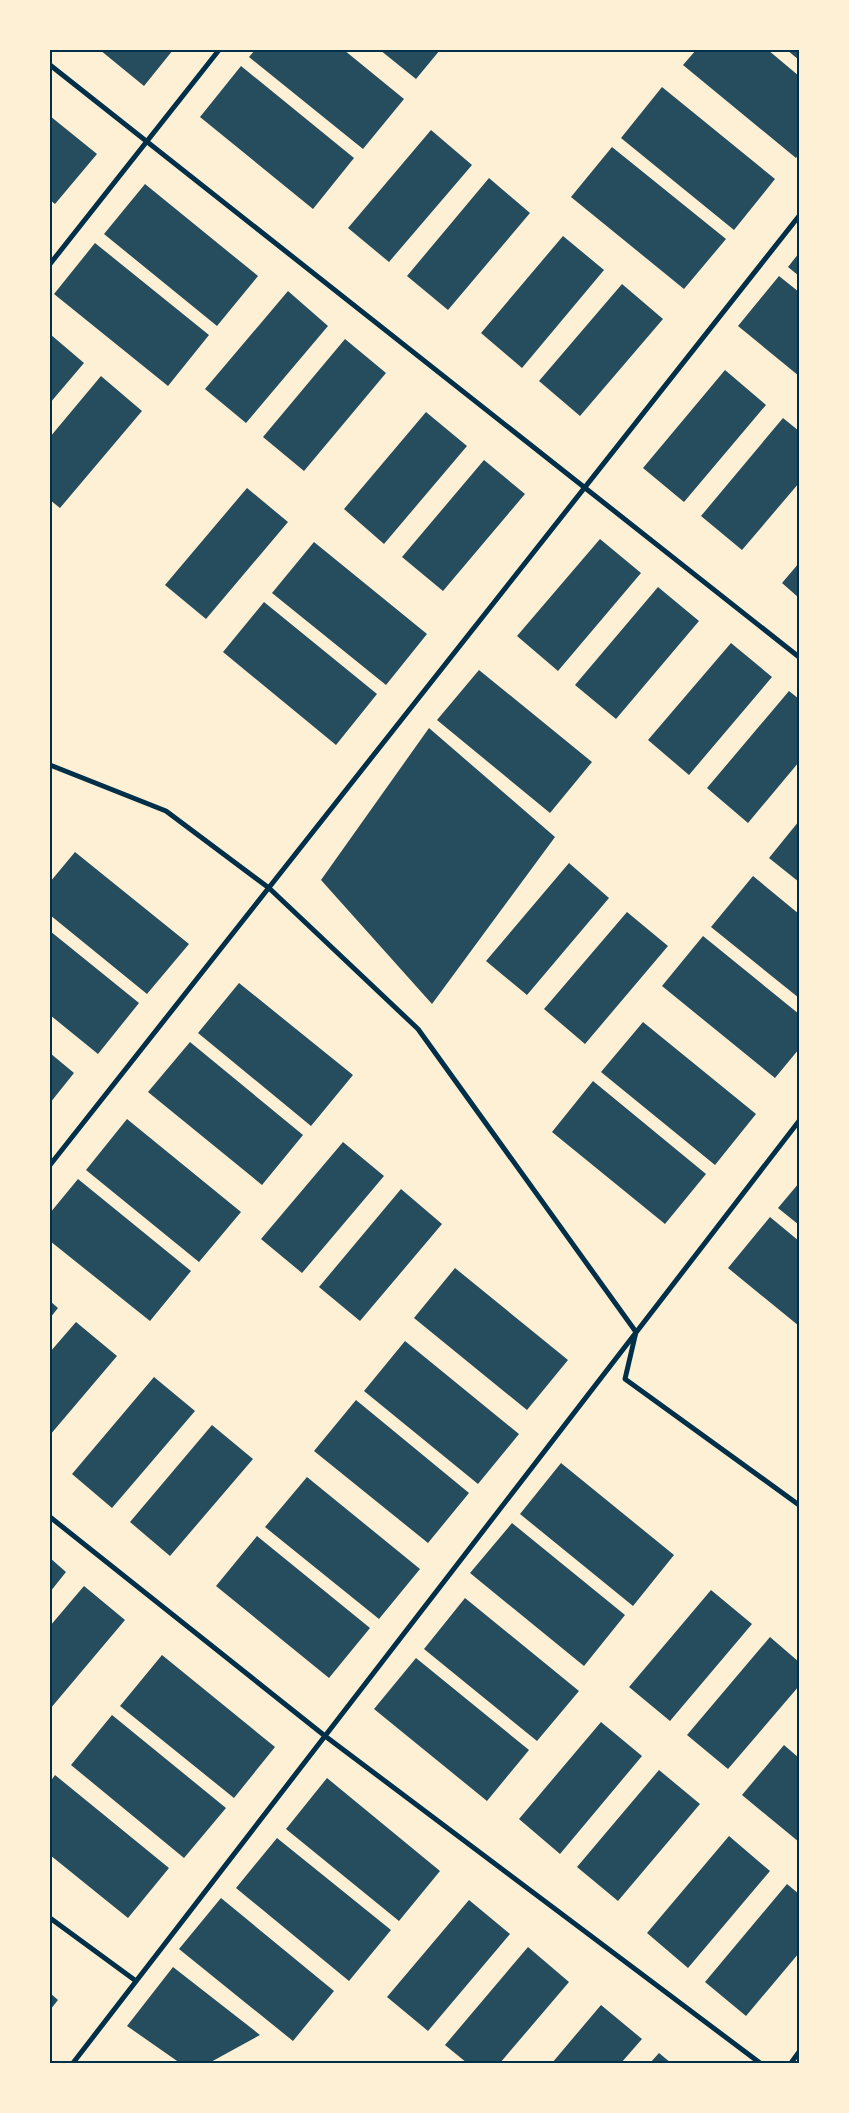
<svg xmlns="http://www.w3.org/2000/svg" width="849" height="2113" font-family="'DM Sans',sans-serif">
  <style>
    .building { fill: #264d5e }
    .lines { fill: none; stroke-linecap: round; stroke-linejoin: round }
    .minor { stroke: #003049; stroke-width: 5 }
    .neatline { fill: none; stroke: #003049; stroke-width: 2 }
  </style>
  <rect width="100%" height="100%" fill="#fdf0d5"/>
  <path class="building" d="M100 50H173L144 86Z
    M255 50H344L404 99 363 149 249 57Z
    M380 50H440L416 79Z
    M696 50H768L799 76V154L796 158 683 65Z
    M787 50H799V60Z
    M241 66 354 158 313 209 200 117Z
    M662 87 775 179 734 230 621 138Z
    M50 116 97 154 55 204 50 200Z
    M431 130 472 165 389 262 348 228Z
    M612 147 726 239 684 289 571 197Z
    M489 178 530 213 448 310 407 276Z
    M145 184 258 276 217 326 104 234Z
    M563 236 604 270 522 368 481 333Z
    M95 243 209 335 168 386 54 294Z
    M799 253V276L788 267Z
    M779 276 799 292V376L738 326Z
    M622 284 663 319 580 416 539 381Z
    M288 291 328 326 246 423 205 389Z
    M50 334 84 363 50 403Z
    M345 339 386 373 304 471 263 437Z
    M725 370 766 405 684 502 643 468Z
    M101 376 142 411 60 508 50 500V437Z
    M426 412 467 446 384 544 344 509Z
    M783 418 799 431V483L742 550 701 516Z
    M484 460 525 494 443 591 402 557Z
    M247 488 288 522 206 619 165 585Z
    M600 539 641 573 558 671 517 636Z
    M314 542 427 634 386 685 272 593Z
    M799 563V598L782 583Z
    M658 587 699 621 616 719 575 685Z
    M264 602 377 694 336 745 223 652Z
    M731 643 772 677 689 775 648 740Z
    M479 670 592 762 550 813 437 720Z
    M789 691 799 699V762L748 823 707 788Z
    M429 728 555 837 432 1004 321 880Z
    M799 821V882L769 858Z
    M75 852 189 944 147 994 50 915V882Z
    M569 863 609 898 527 995 486 961Z
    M753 876 799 914V998L711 927Z
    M627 912 668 946 585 1044 544 1009Z
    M50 931 139 1003 98 1054 50 1015Z
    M703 936 799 1014V1049L775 1078 662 986Z
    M239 983 353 1075 311 1126 198 1033Z
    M643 1022 756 1114 715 1165 601 1072Z
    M190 1042 303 1135 262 1185 148 1092Z
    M50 1053 74 1073 50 1103Z
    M593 1081 706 1174 665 1224 552 1132Z
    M127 1119 241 1212 199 1262 86 1170Z
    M343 1142 384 1176 302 1273 261 1239Z
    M78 1179 191 1271 150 1321 50 1241V1213Z
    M799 1183V1225L778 1208Z
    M401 1189 442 1224 360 1321 319 1287Z
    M770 1217 799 1241V1326L728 1268Z
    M455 1268 568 1360 527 1410 414 1318Z
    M50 1301 58 1308 50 1318Z
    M76 1322 117 1356 50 1435V1352Z
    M405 1341 519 1434 478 1484 364 1391Z
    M154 1377 195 1411 112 1508 72 1474Z
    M356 1400 469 1493 428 1543 314 1451Z
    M212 1425 253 1459 170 1556 130 1522Z
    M561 1463 674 1555 633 1606 520 1514Z
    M307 1477 420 1569 379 1619 265 1527Z
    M512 1523 625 1615 584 1666 470 1573Z
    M257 1536 370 1628 329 1678 216 1586Z
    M50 1558 66 1572 50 1592Z
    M84 1586 125 1620 50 1709V1626Z
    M711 1590 752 1624 670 1721 629 1687Z
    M465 1598 579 1691 537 1741 424 1649Z
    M770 1637 799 1662V1686L728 1769 687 1735Z
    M162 1655 275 1747 234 1798 120 1706Z
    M416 1658 529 1750 487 1801 374 1709Z
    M112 1715 226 1808 184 1858 71 1765Z
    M601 1722 642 1756 560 1854 519 1819Z
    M784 1745 799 1758V1842L742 1795Z
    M659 1770 700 1804 618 1901 577 1867Z
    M55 1775 169 1868 128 1918 50 1855V1782Z
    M327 1778 440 1871 399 1921 286 1829Z
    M729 1836 770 1871 688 1968 647 1933Z
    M277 1838 391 1930 349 1981 236 1888Z
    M787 1884 799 1894V1953L746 2016 705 1982Z
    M221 1898 334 1991 293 2041 179 1949Z
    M469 1900 510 1934 428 2031 387 1997Z
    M528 1947 569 1982 500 2063H467L445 2045Z
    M173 1967 260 2035 209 2063H180L127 2026Z
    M50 1993 58 2000 50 2010Z
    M601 2005 642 2039 621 2063H552Z
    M659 2053 671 2063H650Z"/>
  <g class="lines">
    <path class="minor" d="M50 65 799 657
      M50 264 219 50
      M50 765 166 811 269 888 418 1029 636 1332 625 1379 799 1505
      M50 1165 799 216
      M50 1517 325 1736 760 2063
      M50 1918 136 1981
      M73 2063 799 1121
      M791 2063 799 2052"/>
  </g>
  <rect width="849" height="2113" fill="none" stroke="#fdf0d5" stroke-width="102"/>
  <rect x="51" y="51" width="747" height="2011" class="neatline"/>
</svg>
